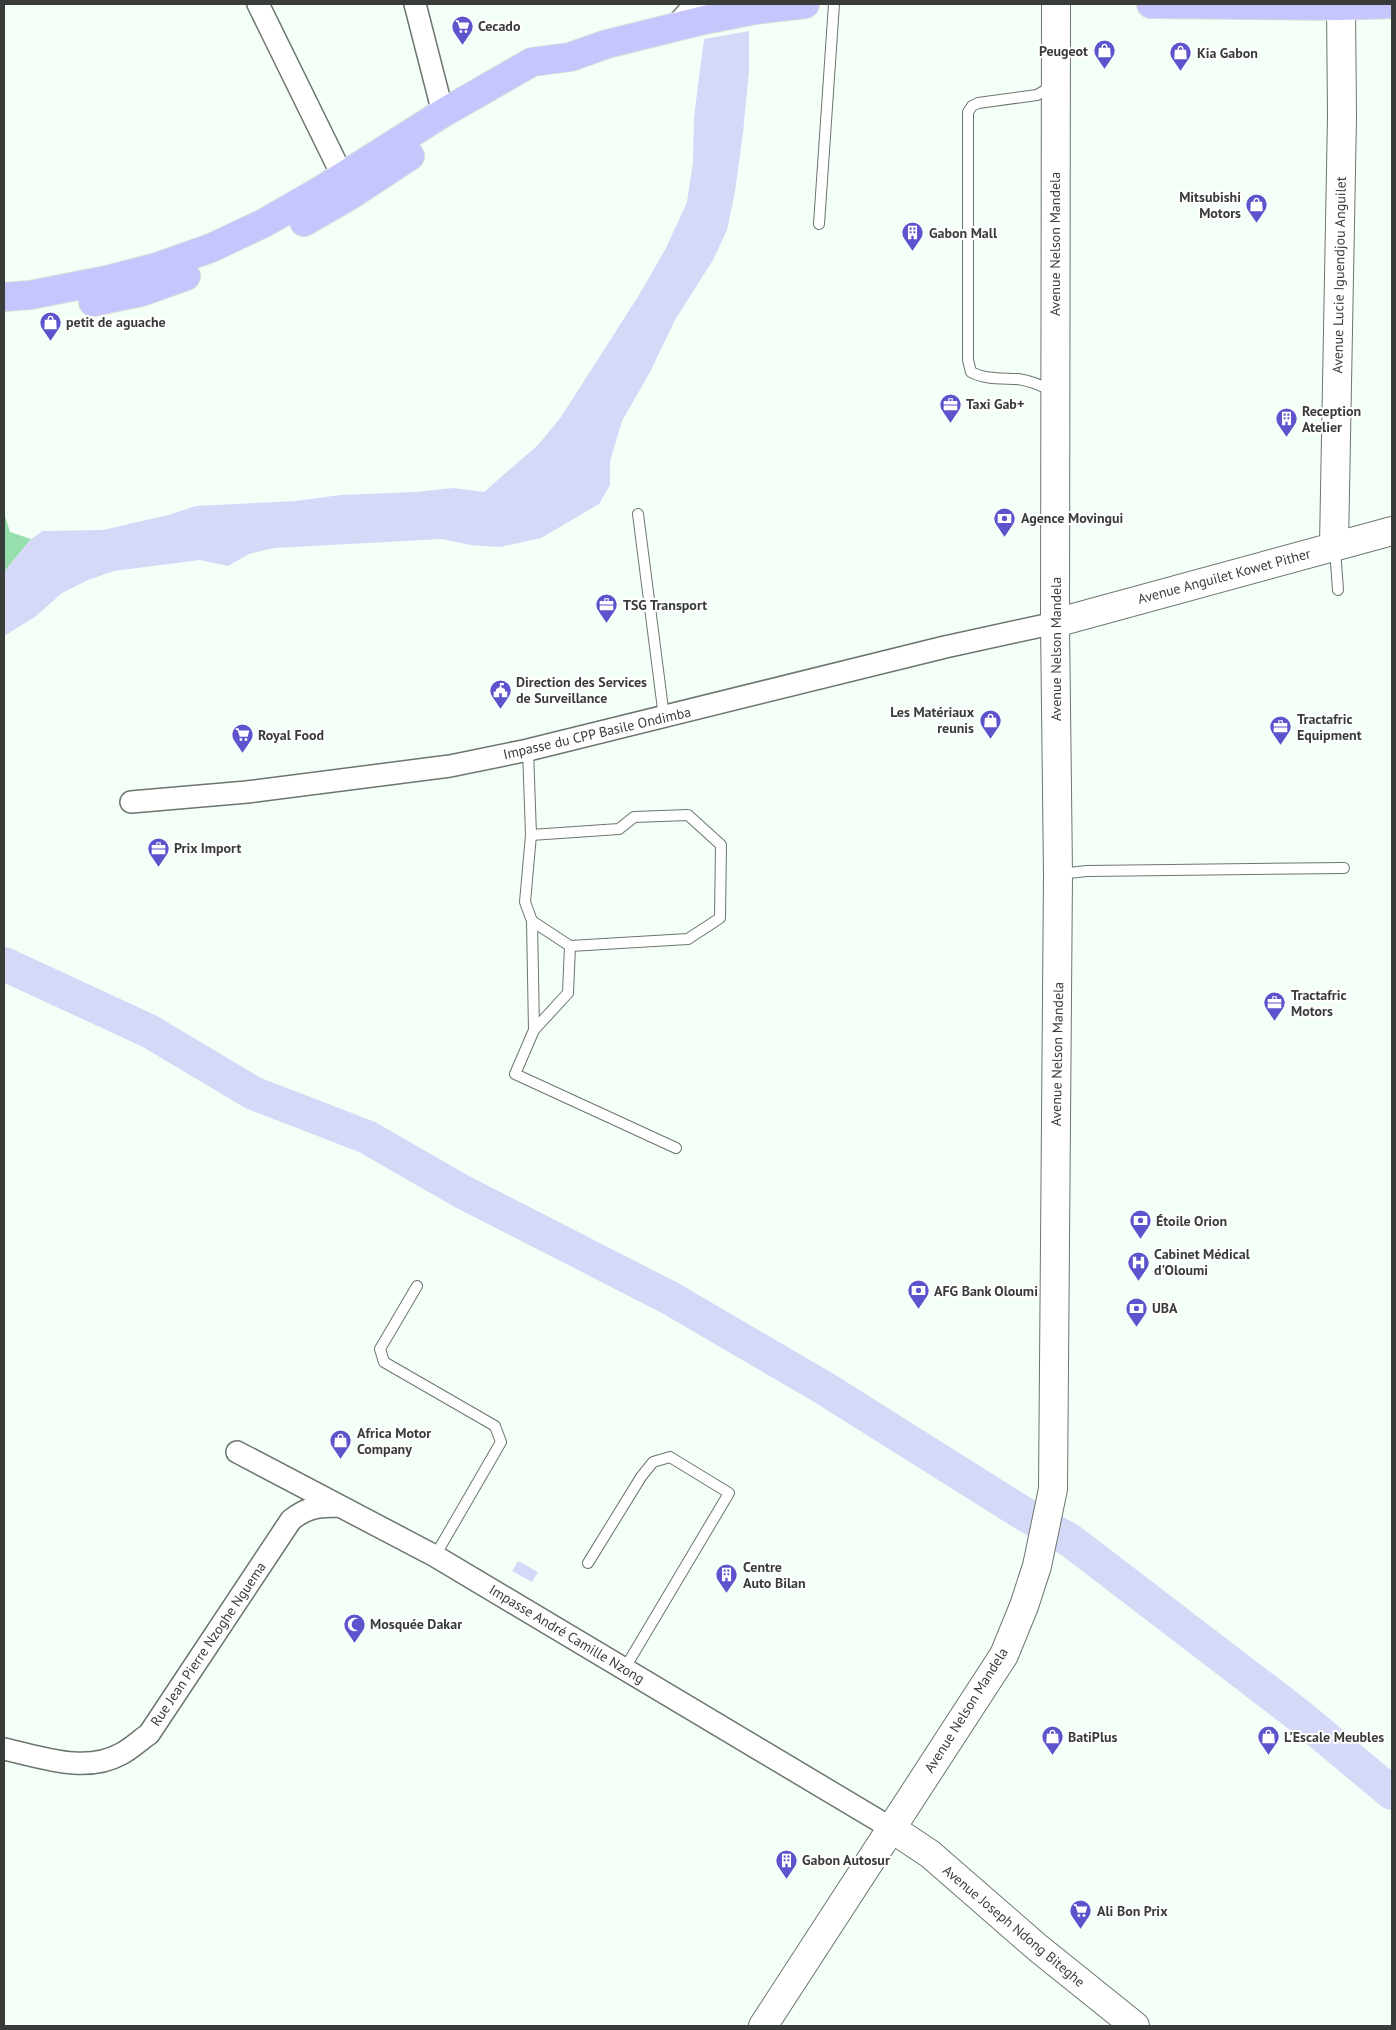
<svg xmlns="http://www.w3.org/2000/svg" width="1396" height="2030" font-family="'PT Sans',sans-serif">
  <style>
    .green { fill: #97dead }
    .water { fill: #d6d8f7 }
    .lines { fill: none; stroke-linecap: round; stroke-linejoin: round }
    .river { stroke: #d6d8f7; stroke-width: 34 }
    .lane-casing { stroke: #6c756e; stroke-width: 12 }
    .street-casing { stroke: #6c756e; stroke-width: 24 }
    .secondary-casing { stroke: #6c756e; stroke-width: 30 }
    .primary-casing { stroke: #dbdcdc; stroke-width: 30 }
    .lane { stroke: #fff; stroke-width: 10 }
    .street { stroke: #fff; stroke-width: 21 }
    .secondary { stroke: #fff; stroke-width: 28 }
    .primary { stroke: #c5c6fd; stroke-width: 28 }
    .labels { text-anchor: middle; dominant-baseline: central; stroke-width: 4; stroke-linejoin: round; paint-order: stroke }
    .poi-label { font-size: 14px; font-weight: bold; fill: #393d3a; stroke: #fff; text-anchor: start }
    .street-label { font-size: 14px; fill: #393d3a; stroke: #fff }
  </style>
  <rect width="100%" height="100%" fill="#f4fff7"/>
  <path class="green" d="M4 513 10 532 31 539 4 572Z"/>
  <path class="water" d="M749 31V71L743 133 735 192 727 230 713 260 675 320 650 372 622 421 610 461V485L599 504 541 538 500 547 470 545 442 539 274 548 249 554 228 566 200 560 114 571 88 580 62 593 35 617 4 636V572L31 539 43 531 103 530 168 515 196 506 296 501 340 495 415 492 454 488 484 492 538 445 561 417 639 295 666 248 687 202 693 162 694 117 704 39Z
    M518 1561 538 1572 532 1582 512 1571Z"/>
  <g class="lines">
    <path class="river" d="M4 964 149 1031 253 1093 367 1137 461 1191 670 1298 824 1388 1021 1512 1071 1541 1301 1717 1392 1793"/>
    <defs>
      <path id="lane" d="M819 224 834 4
        M1052 391C1041 385 1031 381 1018 379 1002 378 986 380 971 372L968 360V112L972 106 978 103 1037 95 1054 85
        M638 514 664 717
        M1335 549 1338 590
        M528 750 531 835 525 902 532 921 570 946 568 993 534 1030 515 1074 676 1148
        M531 835 619 829 634 817 688 815 721 845 720 918 688 939 570 946
        M1059 874 1087 871 1344 868
        M532 921 534 1030
        M417 1286 380 1349 384 1362 495 1426 501 1442 435 1556
        M588 1563 641 1477 653 1462 670 1457 729 1493 625 1668"/>
      <path id="street" d="M258 4 343 177
        M415 4 443 113
        M674 28 695 4
        M131 802 247 792 450 766 528 750 945 647 1055 623
        M237 1452 435 1556 891 1828
        M4 1749C41 1757 85 1774 121 1754 131 1749 140 1740 149 1734L291 1520C307 1507 319 1506 339 1506"/>
      <path id="secondary" d="M1334 545 1342 116 1341 6
        M1055 623 1392 531
        M891 1828 930 1854 1038 1948 1135 2026
        M763 2026 1004 1655 1024 1606 1037 1566 1053 1489 1058 874 1055 623 1056 4"/>
      <path id="primary" d="M1151 4 1341 6 1392 4
        M304 222 349 196 410 156
        M4 297 30 295 107 280 157 267 211 248 264 223 318 192 443 113 532 62 570 57 607 44 704 20 755 10 805 4
        M93 302 141 292 186 276"/>
    </defs>
    <use href="#lane" class="lane-casing"/>
    <use href="#street" class="street-casing"/>
    <use href="#secondary" class="secondary-casing"/>
    <use href="#primary" class="primary-casing"/>
    <use href="#lane" class="lane"/>
    <use href="#street" class="street"/>
    <use href="#secondary" class="secondary"/>
    <use href="#primary" class="primary"/>
  </g>
  <defs>
    <symbol id="supermarket-pin" viewBox="-11 -11 22 30"><path d="M0 17L-7.5 6A9.5 9.5 0 1 1 7.5 6Z" fill="#5d53cc" stroke="#fff"/><path d="M-6-5.5h2.5l.6 2H6L4.5 2H-2.5L-4.4-4H-6ZM-1.5 3.2a1.3 1.3 0 1 0 .1 0ZM3 3.2a1.3 1.3 0 1 0 .1 0Z" fill="#fff"/></symbol>
    <symbol id="shop-pin" viewBox="-11 -11 22 30"><path d="M0 17L-7.5 6A9.5 9.5 0 1 1 7.5 6Z" fill="#5d53cc" stroke="#fff"/><path d="M-5-2.5h2.3a2.7 3.5 0 0 1 5.4 0H5L5.5 6h-11ZM-1.5-2.5h3a1.5 2.3 0 0 0-3 0Z" fill="#fff"/></symbol>
    <symbol id="building-pin" viewBox="-11 -11 22 30"><path d="M0 17L-7.5 6A9.5 9.5 0 1 1 7.5 6Z" fill="#5d53cc" stroke="#fff"/><path d="M-4-6H4V6H1V3H-1V6H-4ZM-2.5-4.3h1.7v1.8h-1.7ZM.8-4.3h1.7v1.8H.8ZM-2.5-1h1.7V.8h-1.7ZM.8-1h1.7V.8H.8Z" fill="#fff"/></symbol>
    <symbol id="office-pin" viewBox="-11 -11 22 30"><path d="M0 17L-7.5 6A9.5 9.5 0 1 1 7.5 6Z" fill="#5d53cc" stroke="#fff"/><path d="M-6-3h4V-5.5h4V-3h4V5H-6ZM-1-4.5V-3h2v-1.5ZM-6 0V1H6V0Z" fill="#fff"/></symbol>
    <symbol id="bank-pin" viewBox="-11 -11 22 30"><path d="M0 17L-7.5 6A9.5 9.5 0 1 1 7.5 6Z" fill="#5d53cc" stroke="#fff"/><path d="M-6-4H6V4H-6ZM0-2.3a2.3 2.3 0 1 0 0 4.6a2.3 2.3 0 1 0 0-4.6Z" fill="#fff"/></symbol>
    <symbol id="civic-pin" viewBox="-11 -11 22 30"><path d="M0 17L-7.5 6A9.5 9.5 0 1 1 7.5 6Z" fill="#5d53cc" stroke="#fff"/><path d="M-.6-6.5H3V-4.5H.6V-3L4-1V1h2V6H-6V1h2V-1L-.6-3ZM-1.2 2.5V6h2.4V2.5Z" fill="#fff"/></symbol>
    <symbol id="hospital-pin" viewBox="-11 -11 22 30"><path d="M0 17L-7.5 6A9.5 9.5 0 1 1 7.5 6Z" fill="#5d53cc" stroke="#fff"/><path d="M-5-5h3v3.5h4V-5h3V5h-3V1.5h-4V5h-3Z" fill="#fff"/></symbol>
    <symbol id="mosque-pin" viewBox="-11 -11 22 30"><path d="M0 17L-7.5 6A9.5 9.5 0 1 1 7.5 6Z" fill="#5d53cc" stroke="#fff"/><path d="M3.5-4.9A6 6 0 1 0 3.5 4.9A5 5 0 1 1 3.5-4.9Z" fill="#fff"/></symbol>
  </defs>
  <g fill-rule="evenodd">
    <use href="#supermarket-pin" x="450" y="14" width="25" height="34"/>
    <use href="#shop-pin" x="1092" y="38" width="25" height="34"/>
    <use href="#shop-pin" x="1168" y="40" width="25" height="34"/>
    <use href="#shop-pin" x="1244" y="192" width="25" height="34"/>
    <use href="#building-pin" x="900" y="220" width="25" height="34"/>
    <use href="#shop-pin" x="38" y="310" width="25" height="34"/>
    <use href="#office-pin" x="938" y="392" width="25" height="34"/>
    <use href="#building-pin" x="1274" y="406" width="25" height="34"/>
    <use href="#bank-pin" x="992" y="506" width="25" height="34"/>
    <use href="#office-pin" x="594" y="592" width="25" height="34"/>
    <use href="#civic-pin" x="488" y="678" width="25" height="34"/>
    <use href="#shop-pin" x="978" y="708" width="25" height="34"/>
    <use href="#office-pin" x="1268" y="714" width="25" height="34"/>
    <use href="#supermarket-pin" x="230" y="722" width="25" height="34"/>
    <use href="#office-pin" x="146" y="836" width="25" height="34"/>
    <use href="#office-pin" x="1262" y="990" width="25" height="34"/>
    <use href="#bank-pin" x="1128" y="1208" width="25" height="34"/>
    <use href="#hospital-pin" x="1126" y="1250" width="25" height="34"/>
    <use href="#bank-pin" x="906" y="1278" width="25" height="34"/>
    <use href="#bank-pin" x="1124" y="1296" width="25" height="34"/>
    <use href="#shop-pin" x="328" y="1428" width="25" height="34"/>
    <use href="#building-pin" x="714" y="1562" width="25" height="34"/>
    <use href="#mosque-pin" x="342" y="1612" width="25" height="34"/>
    <use href="#shop-pin" x="1040" y="1724" width="25" height="34"/>
    <use href="#shop-pin" x="1256" y="1724" width="25" height="34"/>
    <use href="#building-pin" x="774" y="1848" width="25" height="34"/>
    <use href="#supermarket-pin" x="1068" y="1898" width="25" height="34"/>
  </g>
  <g class="labels">
    <g class="poi-label">
      <text x="478" y="26">Cecado</text>
      <text x="1088" y="51" text-anchor="end">Peugeot</text>
      <text x="1197" y="53">Kia Gabon</text>
      <text x="1241" y="197" text-anchor="end">Mitsubishi<tspan x="1241" dy="16">Motors</tspan></text>
      <text x="929" y="233">Gabon Mall</text>
      <text x="66" y="322">petit de aguache</text>
      <text x="966" y="404">Taxi Gab+</text>
      <text x="1302" y="411">Reception<tspan x="1302" dy="16">Atelier</tspan></text>
      <text x="1021" y="518">Agence Movingui</text>
      <text x="623" y="605">TSG Transport</text>
      <text x="516" y="682">Direction des Services<tspan x="516" dy="16">de Surveillance</tspan></text>
      <text x="974" y="712" text-anchor="end">Les Matériaux<tspan x="974" dy="16">reunis</tspan></text>
      <text x="1297" y="719">Tractafric<tspan x="1297" dy="16">Equipment</tspan></text>
      <text x="258" y="735">Royal Food</text>
      <text x="174" y="848">Prix Import</text>
      <text x="1291" y="995">Tractafric<tspan x="1291" dy="16">Motors</tspan></text>
      <text x="1156" y="1221">Étoile Orion</text>
      <text x="1154" y="1254">Cabinet Médical<tspan x="1154" dy="16">d'Oloumi</tspan></text>
      <text x="934" y="1291">AFG Bank Oloumi</text>
      <text x="1152" y="1308">UBA</text>
      <text x="357" y="1433">Africa Motor<tspan x="357" dy="16">Company</tspan></text>
      <text x="743" y="1567">Centre<tspan x="743" dy="16">Auto Bilan</tspan></text>
      <text x="370" y="1624">Mosquée Dakar</text>
      <text x="1068" y="1737">BatiPlus</text>
      <text x="1284" y="1737">L'Escale Meubles</text>
      <text x="802" y="1860">Gabon Autosur</text>
      <text x="1097" y="1911">Ali Bon Prix</text>
    </g>
    <g class="street-label">
      <text transform="translate(1055 244) rotate(-90)">Avenue Nelson Mandela</text>
      <text transform="translate(1339 275) rotate(-89)">Avenue Lucie Iguendjou Anguilet</text>
      <text transform="translate(1224 576) rotate(-15)">Avenue Anguilet Kowet Pither</text>
      <text transform="translate(1056 649) rotate(-90)">Avenue Nelson Mandela</text>
      <text transform="translate(597 733) rotate(-13)">Impasse du CPP Basile Ondimba</text>
      <text transform="translate(1057 1054) rotate(-89)">Avenue Nelson Mandela</text>
      <text transform="translate(567 1634) rotate(31)">Impasse André Camille Nzong</text>
      <text transform="translate(208 1644) rotate(-56)">Rue Jean Pierre Nzoghe Nguema</text>
      <text transform="translate(966 1710) rotate(-58)">Avenue Nelson Mandela</text>
      <text transform="translate(1014 1926) rotate(40)">Avenue Joseph Ndong Biteghe</text>
    </g>
  </g>
  <rect width="1396" height="2030" fill="none" stroke="#393d3a" stroke-width="10"/>
</svg>
